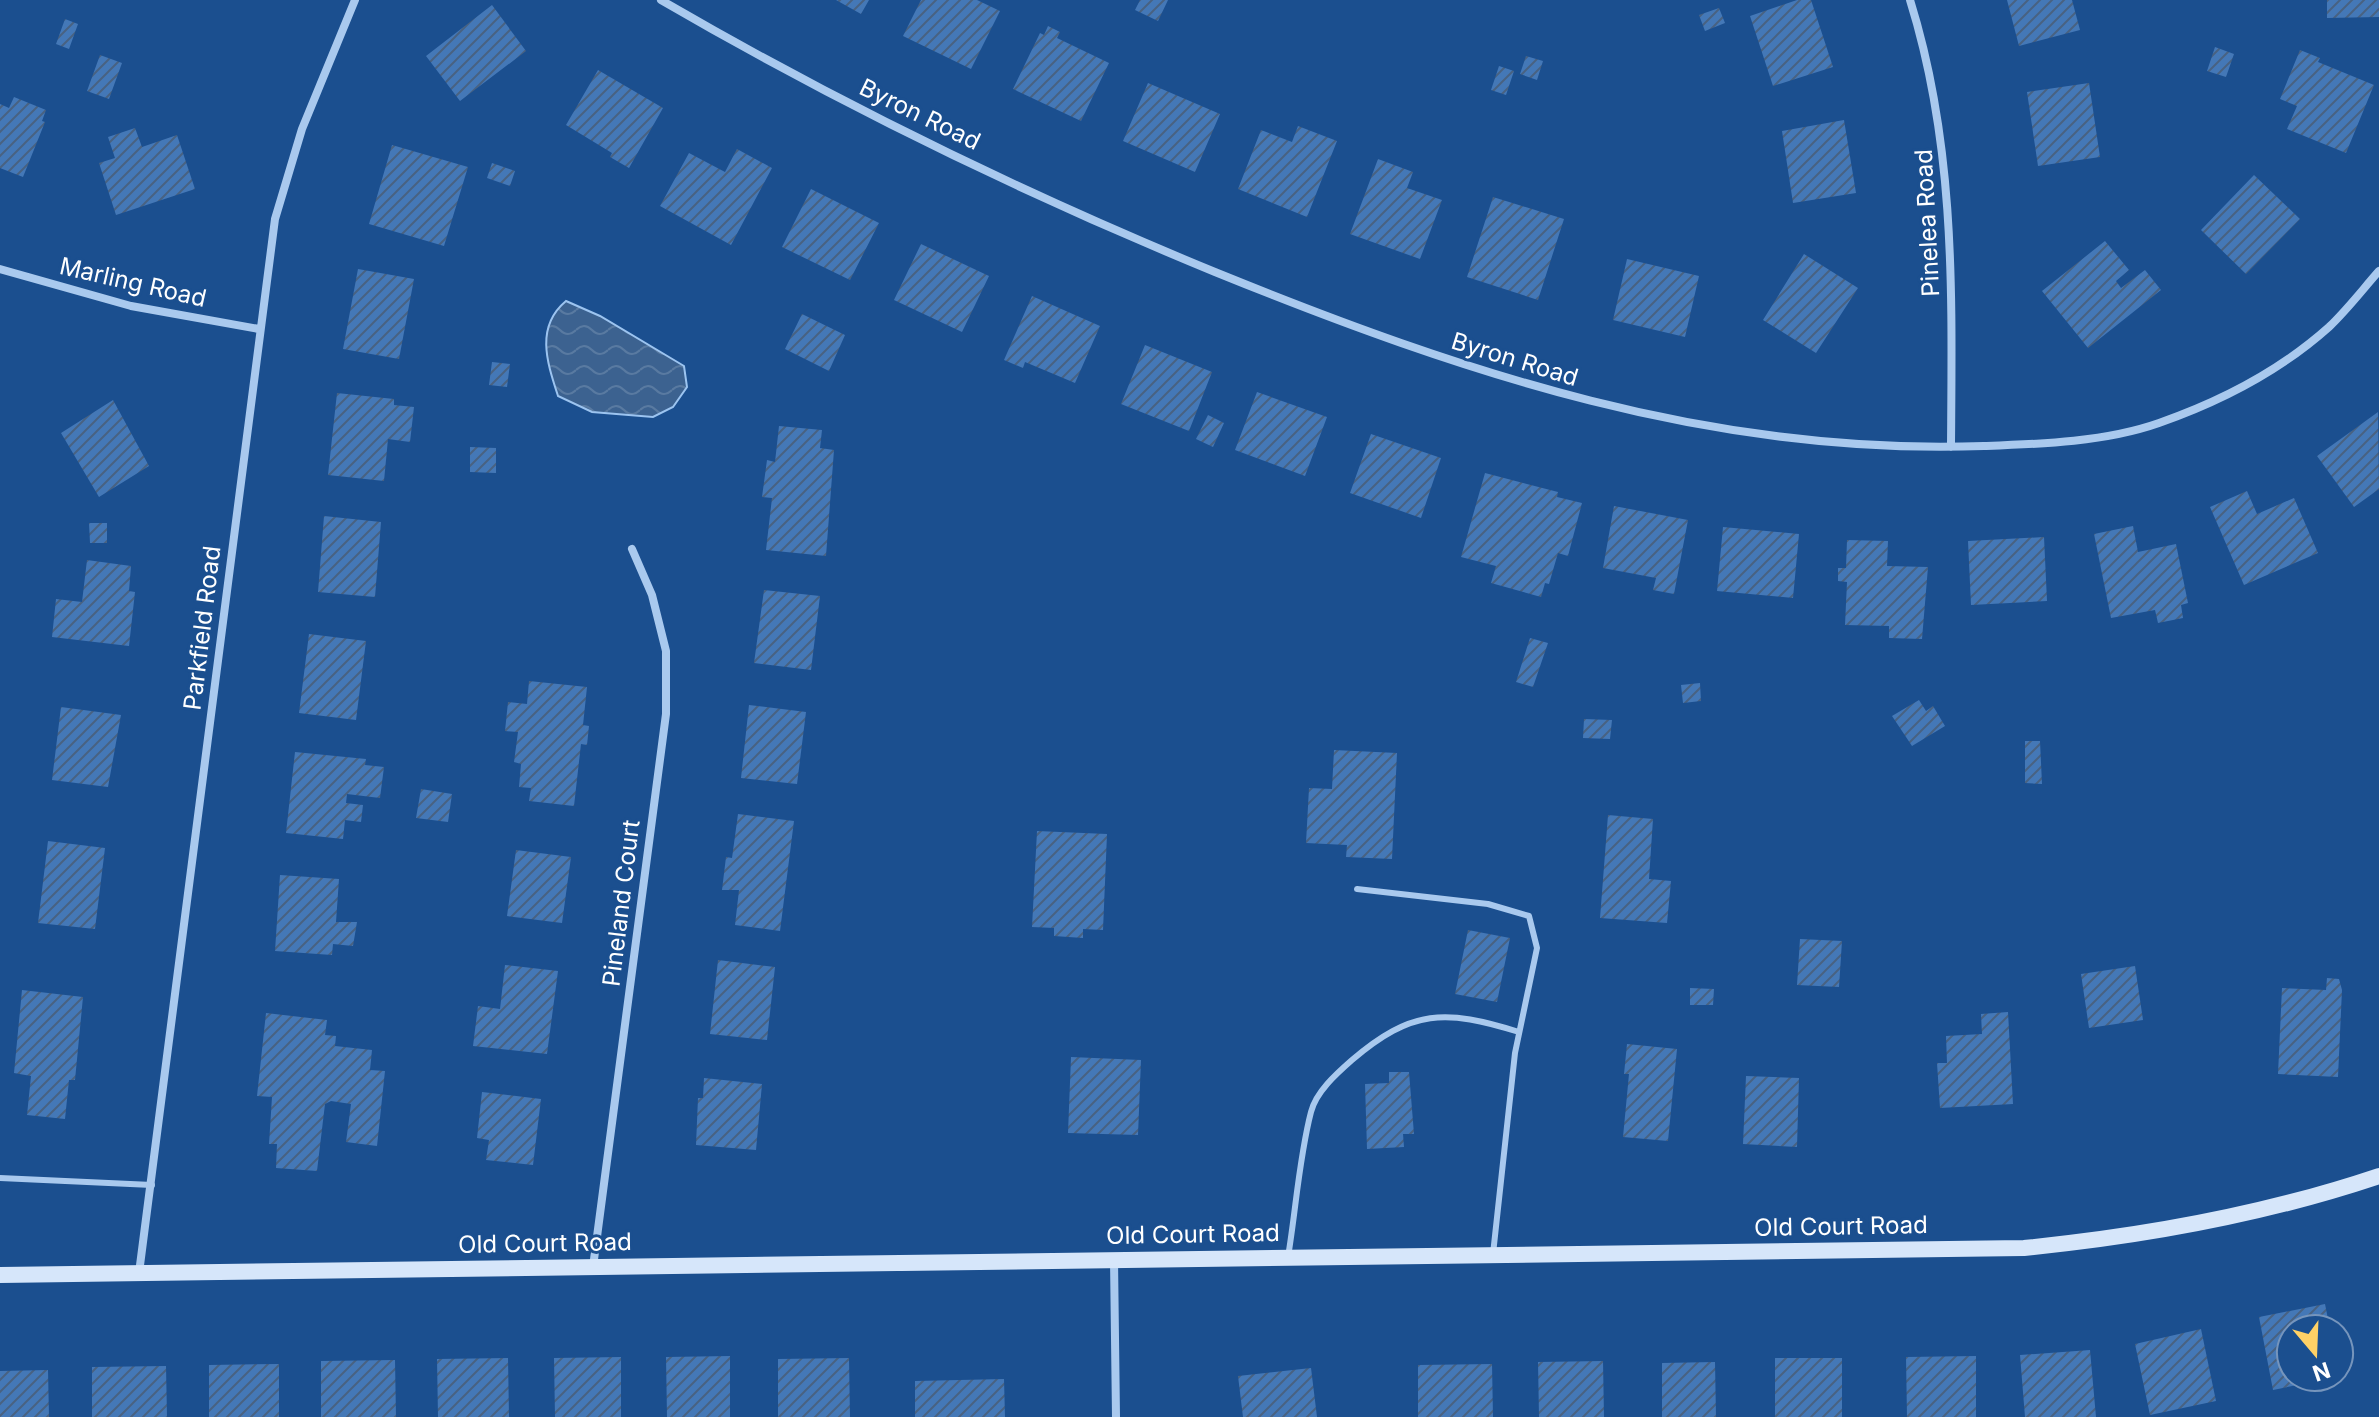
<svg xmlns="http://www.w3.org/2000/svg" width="2379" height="1417" font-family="Inter,sans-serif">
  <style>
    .water { fill: url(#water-waves); stroke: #9cc4f0; stroke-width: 2 }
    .building { fill: url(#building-hatch) }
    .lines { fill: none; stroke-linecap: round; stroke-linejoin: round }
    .service { stroke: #a9c9ee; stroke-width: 6 }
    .minor { stroke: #a9c9ee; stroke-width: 8 }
    .secondary { stroke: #d6e6fa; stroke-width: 16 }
    .labels { text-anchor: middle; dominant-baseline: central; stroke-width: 6; stroke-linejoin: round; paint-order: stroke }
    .street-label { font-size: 24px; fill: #fff; stroke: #1b4f8f }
  </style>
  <defs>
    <pattern id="water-waves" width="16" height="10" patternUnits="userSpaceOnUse" patternTransform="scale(2)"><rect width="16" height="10" fill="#3c6290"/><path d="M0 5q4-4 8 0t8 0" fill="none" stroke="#597aa1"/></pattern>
    <pattern id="building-hatch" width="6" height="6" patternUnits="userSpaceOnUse" patternTransform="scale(2)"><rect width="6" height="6" fill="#4478b7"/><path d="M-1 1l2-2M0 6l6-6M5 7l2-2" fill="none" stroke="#486282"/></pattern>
  </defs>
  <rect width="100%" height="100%" fill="#1b4f8f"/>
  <path class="water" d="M566 301 600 316 684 366 687 387 673 407 653 417 592 412 558 396C547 362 535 327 566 301Z"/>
  <path class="building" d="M836 0H869L861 14Z
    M921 0H977L1000 11 971 69 903 36Z
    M1140 0H1168L1158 21 1135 10Z
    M1797 0H1811L1833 67 1773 86 1750 16Z
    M2007 0H2072L2080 30 2019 46Z
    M2327 0H2379V17L2327 18Z
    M492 5 526 51 460 101 426 56Z
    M1719 8 1725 23 1705 31 1699 15Z
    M65 19 78 24 69 49 56 44Z
    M1048 26 1060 32 1057 38 1109 63 1081 121 1013 89 1040 33 1044 35Z
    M2215 47 2234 54 2226 77 2207 71Z
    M2300 50 2320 58 2318 62 2374 85 2346 153 2287 129 2297 106 2280 99Z
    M100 55 122 63 109 99 87 91Z
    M1526 56 1543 61 1537 80 1520 74Z
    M1499 66 1514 71 1506 95 1491 90Z
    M598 70 663 108 629 168 610 157 612 153 566 125Z
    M1148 83 1220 114 1195 172 1123 141Z
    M2089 83 2100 157 2038 166 2027 92Z
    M14 97 46 110 42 121 45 122 23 177 0 168V104L9 108Z
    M1844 120 1856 193 1793 203 1782 131Z
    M1298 126 1337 141 1307 217 1238 189 1261 130 1292 142Z
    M135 128 142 147 177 135 195 189 116 215 99 163 115 158 108 137Z
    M392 145 468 167 444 246 369 224Z
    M737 149 772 168 731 245 660 206 689 153 725 172Z
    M1378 159 1413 172 1407 188 1442 200 1420 259 1350 234Z
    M492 163 515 171 510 186 487 178Z
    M2254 175 2300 219 2246 274 2201 230Z
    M811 189 879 223 850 280 782 247Z
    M1493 197 1564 219 1538 300 1467 277Z
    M2105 241 2129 270 2116 281 2121 288 2145 270 2161 290 2088 348 2042 291Z
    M921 244 989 276 962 332 894 300Z
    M1804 254 1858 288 1816 353 1763 320Z
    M1627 259 1699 276 1685 337 1613 320Z
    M358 269 414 279 399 359 343 349Z
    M1032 296 1100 326 1075 383 1025 362 1023 368 1004 360Z
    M802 314 845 335 829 371 785 349Z
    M1145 345 1212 372 1189 431 1121 404Z
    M492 362 510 364 507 387 489 385Z
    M1257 392 1327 417 1305 476 1235 450Z
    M337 393 394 399V405L414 407 410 442 388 439 384 481 328 475Z
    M113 400 149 466 99 497 61 433Z
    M2378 412 2379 489 2354 507 2317 456Z
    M1208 415 1224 423 1213 447 1196 439Z
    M779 426 822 430 820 448 834 450 826 556 766 550 772 498 762 497 767 460 775 462Z
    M1371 434 1441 458 1421 518 1350 493Z
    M470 447 496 448V473L470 472Z
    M1485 473 1558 492 1557 497 1582 503 1568 556 1558 553 1549 584 1545 583 1541 597 1491 583 1496 566 1461 557Z
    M2247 491 2257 514 2294 498 2318 553 2244 585 2210 507Z
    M1614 506 1688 520 1674 594 1653 590 1656 578 1603 568Z
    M324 516 381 522 375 597 318 592Z
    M89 523H107V543H90Z
    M2133 526 2138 552 2176 544 2188 603 2181 605 2183 618 2158 623 2155 610 2111 618 2094 534Z
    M1723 527 1799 534 1793 598 1717 591Z
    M2044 537 2047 601 1971 605 1968 541Z
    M1847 540 1888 541 1887 566 1928 567 1922 639 1889 638V626L1845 625 1847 582 1838 581V568H1846Z
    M87 560 131 566 129 591 135 592 129 646 52 637 56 599 82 602Z
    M764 590 820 596 811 670 754 663Z
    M309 634 366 641 356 720 299 713Z
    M1530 638 1548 643 1533 687 1516 682Z
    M529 681 587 687 583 725 589 726 587 745 581 744 574 806 529 801 531 788 519 787 521 764 514 762 518 732 505 731 508 702 527 704Z
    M1700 683 1701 701 1683 703 1681 685Z
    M1919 700 1926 711 1933 706 1945 726 1912 746 1892 716Z
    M749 705 806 712 797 784 741 778Z
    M61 707 121 715 108 787 52 780Z
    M1584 719 1612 720 1610 739 1583 738Z
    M2025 741H2040L2042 784 2025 783Z
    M1334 750 1397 753 1392 859 1346 857 1347 845 1306 843 1309 788 1332 789Z
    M295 752 366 759 365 765 384 767 380 798 347 794 346 803 363 805 361 822 345 820 343 839 286 833Z
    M421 789 452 794 448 822 416 818Z
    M738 814 794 821 780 931 735 925 739 890H722L726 857 732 858Z
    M1608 815 1653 819 1649 879 1671 881 1667 923 1600 918Z
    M1037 831 1107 834 1103 930 1083 929V938L1054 936V928L1032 927Z
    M48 841 105 848 95 929 38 923Z
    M516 850 571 857 562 923 507 916Z
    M280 875 339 879 336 922H357L353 946 333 944 332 955 275 951Z
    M1468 930 1510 938 1497 1002 1455 994Z
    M1800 939 1842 941 1839 987 1797 985Z
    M718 960 775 967 767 1040 710 1034Z
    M505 965 558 971 547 1054 473 1046 478 1006 500 1009Z
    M2135 966 2143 1020 2089 1028 2081 974Z
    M2327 978 2339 979 2342 990 2338 1077 2278 1074 2282 988 2326 990Z
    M1690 988 1714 989 1713 1005H1690Z
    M22 990 83 997 75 1080H69L65 1119 27 1115 31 1076 14 1073Z
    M2008 1012 2013 1104 1940 1108 1937 1063H1947L1946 1036 1982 1034 1981 1014Z
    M266 1013 327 1020 325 1035 336 1036 335 1046 372 1050 370 1070 385 1071 377 1146 346 1142 351 1104 331 1101 325 1104 317 1171 276 1168 277 1144H269L272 1097 257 1096Z
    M1627 1044 1677 1049 1668 1141 1623 1137 1629 1074H1624Z
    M1071 1057 1141 1060 1138 1135 1068 1133Z
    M1389 1072H1409L1414 1134H1403L1404 1147 1367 1149 1365 1084 1389 1083Z
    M1746 1076 1799 1078 1797 1147 1743 1144Z
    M704 1078 762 1084 756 1150 696 1145 698 1098H703Z
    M482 1092 541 1099 533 1165 486 1160 489 1140 477 1138Z
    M2325 1304 2330 1329H2291V1377L2331 1378 2273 1390 2259 1317Z
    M2201 1329 2216 1401 2150 1415 2135 1344Z
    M2090 1350 2096 1417H2025L2020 1355Z
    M730 1356V1417H667L666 1357Z
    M1976 1356V1417H1907L1906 1357Z
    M621 1357V1417H555L554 1358Z
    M508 1358 509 1417H438L437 1359Z
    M849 1358 850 1417H778V1359Z
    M1775 1358H1842V1417H1775Z
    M395 1360 396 1417H321V1361Z
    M1603 1361 1604 1417H1539L1538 1362Z
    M1715 1362 1716 1417H1662V1363Z
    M279 1364V1417H209V1365Z
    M1492 1364 1493 1417H1418V1365Z
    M166 1366 167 1417H92V1367Z
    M1311 1368 1317 1417H1243L1238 1376Z
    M48 1370 49 1417H0V1371Z
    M1004 1379 1005 1417H915V1381Z"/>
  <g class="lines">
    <path class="service" d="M1357 889 1488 904 1529 916 1537 948 1515 1053 1493 1254
      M0 1178 152 1185
      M1288 1257C1296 1209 1299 1158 1311 1112 1316 1092 1336 1074 1352 1060 1412 1009 1445 1009 1519 1032"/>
    <path class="minor" d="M661 0C838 103 1025 194 1215 272 1464 373 1711 456 1984 446 2041 444 2105 442 2159 423 2219 402 2281 370 2329 327 2347 310 2363 289 2379 271
      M1910 0C1956 147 1952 295 1951 447
      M0 269 131 306 259 329
      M1114 1259 1116 1417
      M593 1267 666 714V651L652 595 632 549
      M139 1273 275 219 302 129 355 0"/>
    <path class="secondary" d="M0 1275 2024 1248C2146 1236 2263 1215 2379 1176"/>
  </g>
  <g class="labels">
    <g class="street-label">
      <text transform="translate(920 114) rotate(26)">Byron Road</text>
      <text transform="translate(1927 223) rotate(-93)">Pinelea Road</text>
      <text transform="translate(133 282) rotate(13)">Marling Road</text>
      <text transform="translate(1515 359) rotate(17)">Byron Road</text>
      <text transform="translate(202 628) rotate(-83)">Parkfield Road</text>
      <text transform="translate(621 903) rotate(-83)">Pineland Court</text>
      <text transform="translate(1841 1226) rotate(-1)">Old Court Road</text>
      <text transform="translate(1193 1234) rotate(-1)">Old Court Road</text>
      <text transform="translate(545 1243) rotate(-1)">Old Court Road</text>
    </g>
  </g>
  <g transform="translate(2315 1353) rotate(161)"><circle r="38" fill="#1b4f8f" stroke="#7695bc" stroke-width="2"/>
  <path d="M0-6L14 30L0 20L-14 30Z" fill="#ffd166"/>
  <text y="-12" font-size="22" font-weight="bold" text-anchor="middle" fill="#ffffff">N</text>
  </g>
</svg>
